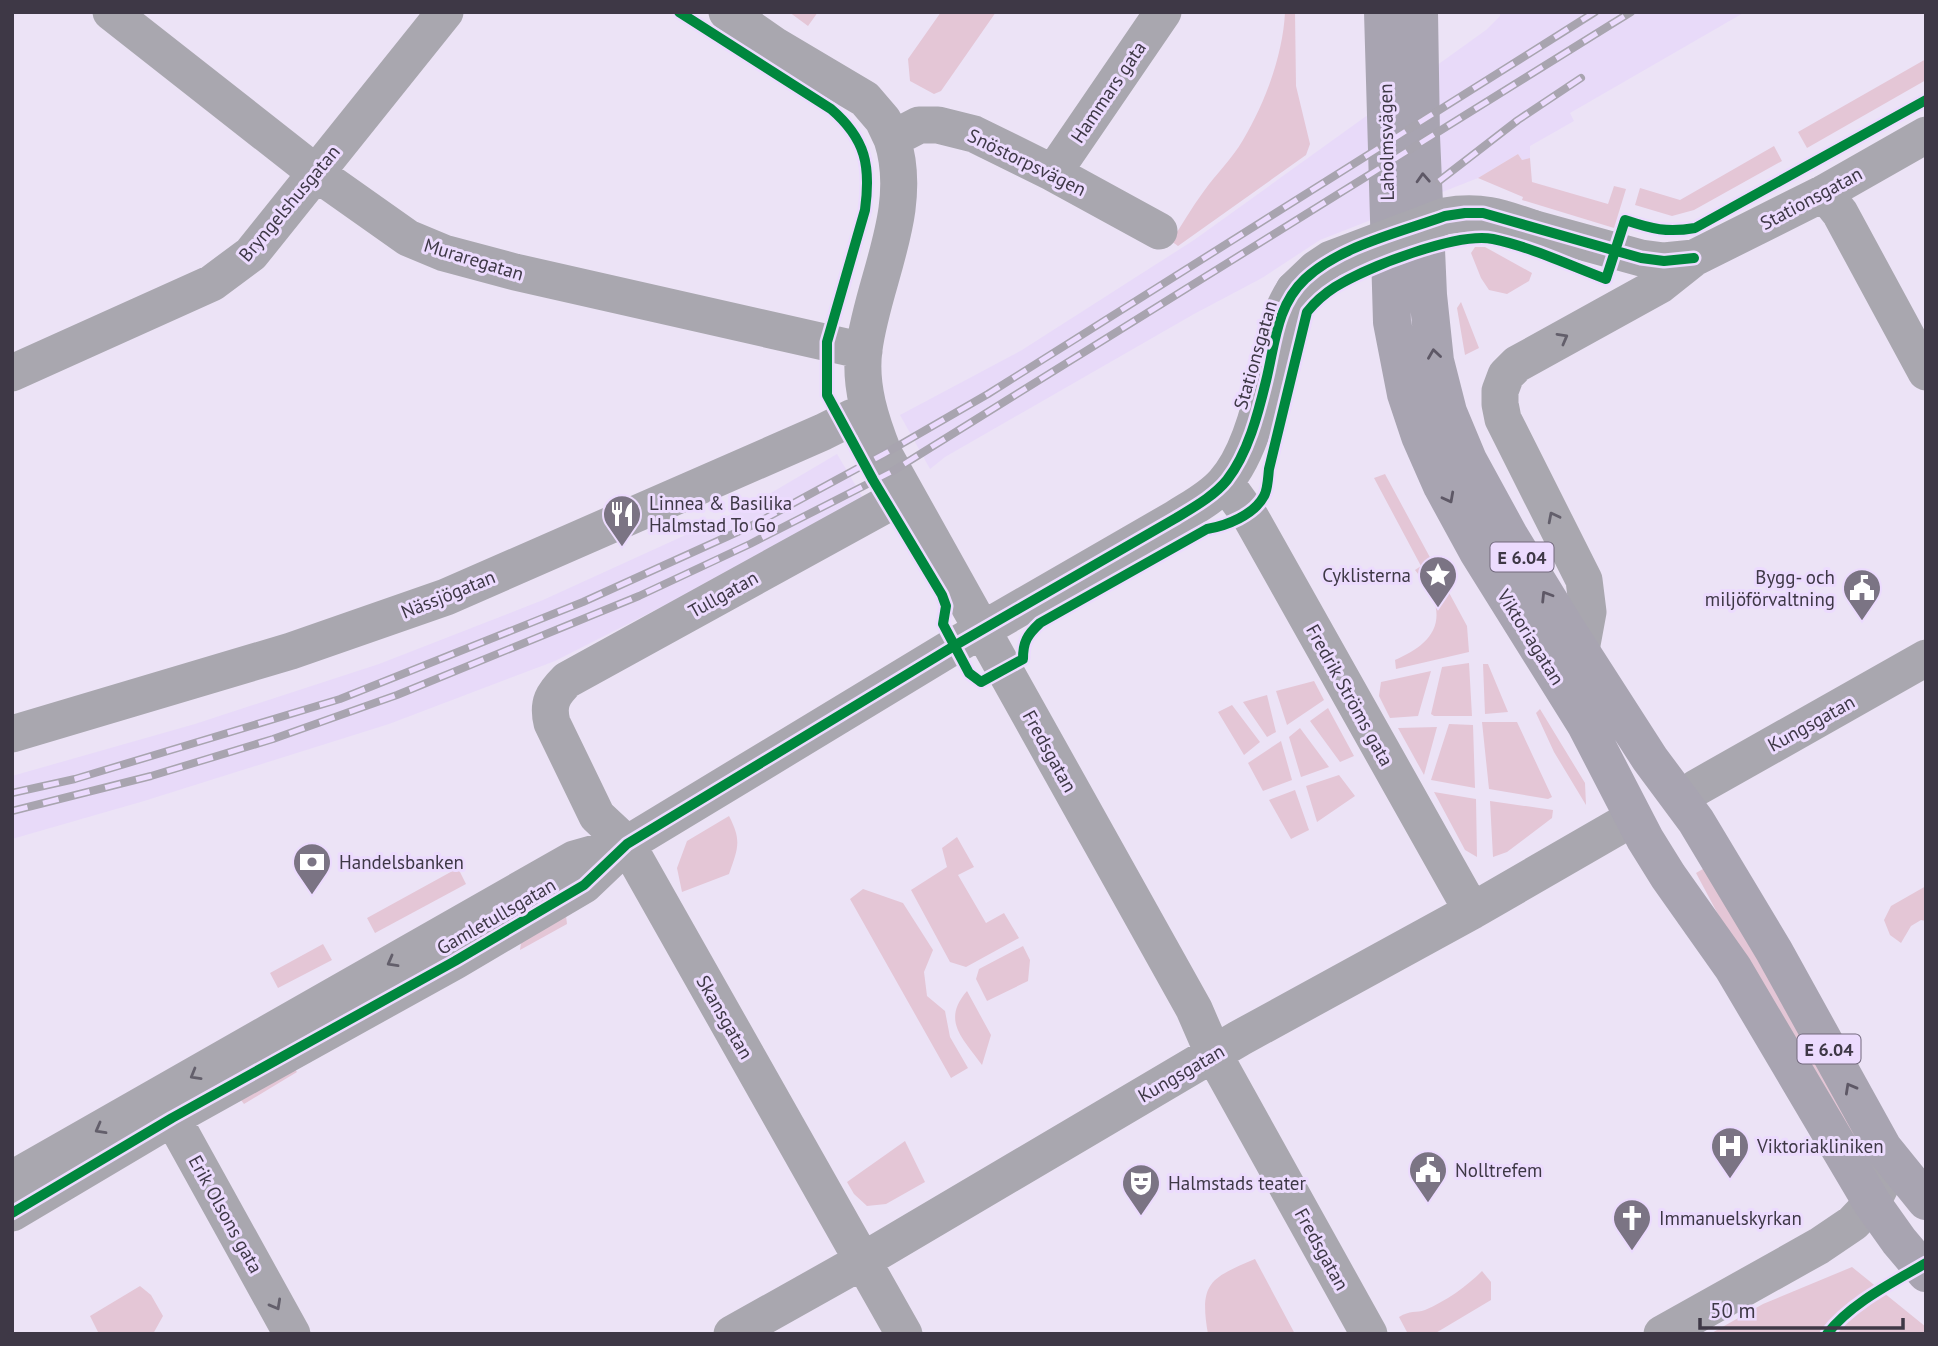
<svg xmlns="http://www.w3.org/2000/svg" width="1938" height="1346" font-family="'PT Sans',sans-serif">
  <style>
    .built { fill: #e8daf9 }
    .green { fill: #e4c6d6 }
    .lines { fill: none; stroke-linecap: round; stroke-linejoin: round }
    .minor { stroke: #a9a7af; stroke-width: 37 }
    .highway { stroke: #a8a4b1; stroke-width: 38 }
    .rail-casing { stroke: #a8a4af; stroke-width: 8 }
    .rail { stroke: #ecdbfe; stroke-width: 5; stroke-dasharray: 16; stroke-linecap: butt }
    .minor-bridge { stroke: #a9a7af; stroke-width: 37 }
    .cycleway-casing { stroke: #ecdbfe; stroke-width: 15 }
    .cycleway { stroke: #00873e; stroke-width: 10 }
    .oneway { stroke: #5e5866 }
    .oneway2 { stroke: #635f6b }
    .labels { text-anchor: middle; dominant-baseline: central; stroke-width: 6; stroke-linejoin: round; paint-order: stroke }
    .shield { fill: #ecdbfe; stroke: #72697d; stroke-width: 2 }
    .shield-label { font-size: 18px; font-weight: bold; fill: #3e3846 }
    .street-label { font-size: 19px; fill: #3e3846; stroke: #ecdbfe }
    .poi-label { font-size: 19px; fill: #3e3846; stroke: #ecdbfe; text-anchor: start }
  </style>
  <rect width="100%" height="100%" fill="#ece3f6"/>
  <path class="built" d="M1500 12H1745L1570 113 1574 121 1530 146V158L1522 160 1518 154 1478 178 1320 240 1262 278 1194 314 945 457 930 469 900 415 1022 350 1194 240 1486 30 1500 16Z
    M837 454 866 503 555 661 389 724 144 801 12 839V776L195 724 379 664 543 600 747 507Z"/>
  <path class="green" d="M789 12H818L808 26Z
    M941 12H996L941 91 934 94 910 81 908 59Z
    M1285 12H1295L1296 86 1310 144 1306 155 1178 246 1171 241C1182 225 1192 207 1204 191 1216 174 1232 159 1243 140 1265 103 1283 55 1285 12Z
    M1926 59V80L1807 148 1798 132Z
    M1774 146 1782 161 1694 210 1672 216 1635 205 1640 188 1680 200Z
    M1518 154 1522 160 1530 158 1532 182 1608 204 1614 186 1626 189 1614 228 1522 200 1523 197 1478 178Z
    M1475 247H1485L1532 273 1529 281 1507 294 1489 290 1481 278 1471 253Z
    M1461 302 1479 348 1465 355 1457 308Z
    M1385 474 1467 626 1469 652 1396 669 1395 660C1421 649 1446 631 1433 598 1429 588 1421 578 1415 570L1421 566 1374 478Z
    M1469 663 1472 716H1434L1431 714 1442 667Z
    M1483 664H1488L1508 712 1485 714Z
    M1431 671 1418 716 1390 718 1379 696 1381 682Z
    M1314 681 1324 700 1287 725 1276 691Z
    M1267 695 1276 732 1267 737 1243 702Z
    M1232 705 1260 742 1244 755 1218 712Z
    M1328 708 1354 756 1340 762 1310 721Z
    M1540 709 1585 783 1586 805 1554 752 1536 713Z
    M1482 722H1517L1552 797 1548 799 1489 789Z
    M1449 724 1473 725 1475 788 1431 780Z
    M1437 727 1424 775 1398 728Z
    M1300 728 1329 767 1301 777 1289 737Z
    M1281 741 1292 780 1263 791 1248 763Z
    M1339 775 1355 796 1317 822 1306 786Z
    M1295 790 1309 830 1291 839 1269 800Z
    M1434 792 1476 799 1477 857 1465 850Z
    M1490 801 1553 810 1552 818 1507 852 1493 857Z
    M729 816C742 841 738 848 729 874L682 892 677 868 687 841Z
    M957 837 974 867 958 875 986 923 1004 913 1019 938 966 967 950 962 911 890 947 867 942 848Z
    M1708 866 1864 1142 1854 1149 1744 963 1696 873Z
    M458 868 466 884 375 933 367 918Z
    M1926 886V921L1921 920 1911 926 1901 943 1890 935 1884 920 1891 906Z
    M863 889 903 903 933 950 924 972 927 996 945 1011 950 1037 968 1068 951 1078 850 899Z
    M565 908 567 924 520 950 523 929Z
    M323 944 332 960 278 988 270 973Z
    M1023 946 1030 960 1028 981 987 1001 976 979 979 969Z
    M967 991 991 1035 982 1065C963 1038 941 1021 967 991Z
    M291 1064 297 1072 244 1104 237 1095Z
    M905 1141 925 1182 886 1204 867 1206 854 1194 847 1182Z
    M1255 1259 1295 1334H1208C1199 1283 1210 1278 1255 1259Z
    M1852 1267 1926 1327V1334H1710L1763 1304Z
    M1482 1271 1491 1282V1300L1434 1334H1408L1399 1317C1410 1310 1416 1313 1425 1310 1446 1301 1466 1287 1482 1271Z
    M140 1286 151 1295 163 1316 153 1334H99L90 1316Z"/>
  <g class="lines">
    <path class="minor" d="M111 12 316 173 408 238 444 253 515 272 864 351
      M727 12 774 45 865 99 883 120 892 139 919 125H938L974 134 1053 173 1159 231
      M892 139C915 209 873 280 864 349 859 386 871 421 884 454L1194 1009 1214 1055 1369 1334
      M1053 173 1163 12
      M1824 193 1840 213 1926 372
      M1532 228 1641 258 1664 261 1694 258
      M12 373 212 283 251 254 445 12
      M1225 482 1251 518 1472 911
      M1581 650 1588 612 1584 580 1503 419 1500 404V391L1506 375 1517 364 1660 285 1694 258 1824 193 1926 135
      M12 734 291 651 446 597 823 432 851 418 868 412
      M1696 788 1926 658
      M162 1099 292 1334
      M12 1179 574 859 620 846
      M12 1213 172 1118 455 961 584 885 627 844 954 646 1176 518C1193 507 1211 498 1224 483 1249 456 1262 402 1269 367 1274 339 1279 313 1294 290
      M732 1334 864 1260 1240 1038 1472 911 1633 818
      M904 1334 627 844 597 816 552 723C547 703 553 694 567 680L905 494
      M1662 1334 1819 1246 1853 1223 1872 1203 1881 1185 1883 1148"/>
    <path class="highway" d="M1383 12 1392 322 1406 394 1420 436 1442 486 1478 552 1586 725 1645 839 1668 876 1733 968 1872 1203 1899 1241 1926 1273
      M1419 12 1421 136 1428 295 1435 361 1448 412 1468 460 1510 537 1567 630 1650 759 1696 821 1774 951 1883 1148 1926 1201"/>
    <defs>
      <path id="rail" d="M1439 181 1518 120 1581 78
        M12 793 75 779 340 699 583 602 755 524 884 454 988 394 1595 12
        M12 811 151 776 273 739 397 695 639 596 750 544 893 471 1631 12"/>
    </defs>
    <use href="#rail" class="rail-casing"/>
    <use href="#rail" class="rail"/>
    <path class="minor-bridge" d="M1294 290 1316 269 1331 259 1445 216C1480 210 1500 217 1532 228"/>
    <defs>
      <path id="cycleway" d="M679 12 831 109C866 139 871 166 865 210L827 342V395L873 480 942 595 946 606 943 624 969 673 981 682 1023 659C1023 642 1027 635 1040 623L1207 529C1226 526 1254 515 1264 496 1268 489 1268 477 1269 469L1307 312C1315 302 1324 294 1335 287 1367 267 1457 232 1493 239 1531 247 1569 265 1606 279L1625 220C1652 229 1667 233 1695 228L1926 100
        M12 1213 172 1118 455 961 584 885 627 844 954 646 1176 518C1194 507 1214 496 1227 480 1248 453 1258 414 1266 381 1275 345 1276 306 1305 279 1340 246 1401 232 1445 216L1465 213H1483L1641 258 1664 261 1694 258
        M1827 1334C1851 1303 1892 1283 1926 1263"/>
    </defs>
    <use href="#cycleway" class="cycleway-casing"/>
    <use href="#cycleway" class="cycleway"/>
  </g>
  <defs><path id="oneway-chevron" d="M-2-3.5L2.5 0L-2 3.5" fill="none" stroke-width="1.6" stroke-linecap="round" stroke-linejoin="round" transform="scale(1.75)"/></defs>
  <g class="oneway">
    <use href="#oneway-chevron" transform="translate(1423 178) rotate(-93)"/>
    <use href="#oneway-chevron" transform="translate(1434 354) rotate(-98)"/>
    <use href="#oneway-chevron" transform="translate(1449 498) rotate(62)"/>
    <use href="#oneway-chevron" transform="translate(1546 596) rotate(-122)"/>
    <use href="#oneway-chevron" transform="translate(1850 1088) rotate(-119)"/>
  </g>
  <g class="oneway2">
    <use href="#oneway-chevron" transform="translate(1563 338) rotate(-29)"/>
    <use href="#oneway-chevron" transform="translate(1553 517) rotate(-117)"/>
    <use href="#oneway-chevron" transform="translate(392 962) rotate(151)"/>
    <use href="#oneway-chevron" transform="translate(195 1075) rotate(150)"/>
    <use href="#oneway-chevron" transform="translate(100 1129) rotate(151)"/>
    <use href="#oneway-chevron" transform="translate(276 1305) rotate(61)"/>
  </g>
  <defs>
    <symbol id="restaurant-pin" viewBox="-11 -11 22 30"><path d="M0 17L-7.5 6A9.5 9.5 0 1 1 7.5 6Z" fill="#7b7484" stroke="#ecdbfe"/><path d="M-5-6h1v4h1v-4h1v4h1v-4h1v5L-1.5 .5V6h-2V.5L-5-1ZM5-6V6H3V1.5H1.5Q1.5-4 5-6Z" fill="#fff"/></symbol>
    <symbol id="sight-pin" viewBox="-11 -11 22 30"><path d="M0 17L-7.5 6A9.5 9.5 0 1 1 7.5 6Z" fill="#7b7484" stroke="#ecdbfe"/><path d="M0-6L1.8-2.2L6-1.7L2.9 1.2L3.7 5.4L0 3.3L-3.7 5.4L-2.9 1.2L-6-1.7L-1.8-2.2Z" fill="#fff"/></symbol>
    <symbol id="civic-pin" viewBox="-11 -11 22 30"><path d="M0 17L-7.5 6A9.5 9.5 0 1 1 7.5 6Z" fill="#7b7484" stroke="#ecdbfe"/><path d="M-.6-6.5H3V-4.5H.6V-3L4-1V1h2V6H-6V1h2V-1L-.6-3ZM-1.2 2.5V6h2.4V2.5Z" fill="#fff"/></symbol>
    <symbol id="bank-pin" viewBox="-11 -11 22 30"><path d="M0 17L-7.5 6A9.5 9.5 0 1 1 7.5 6Z" fill="#7b7484" stroke="#ecdbfe"/><path d="M-6-4H6V4H-6ZM0-2.3a2.3 2.3 0 1 0 0 4.6a2.3 2.3 0 1 0 0-4.6Z" fill="#fff"/></symbol>
    <symbol id="hospital-pin" viewBox="-11 -11 22 30"><path d="M0 17L-7.5 6A9.5 9.5 0 1 1 7.5 6Z" fill="#7b7484" stroke="#ecdbfe"/><path d="M-5-5h3v3.5h4V-5h3V5h-3V1.5h-4V5h-3Z" fill="#fff"/></symbol>
    <symbol id="theatre-pin" viewBox="-11 -11 22 30"><path d="M0 17L-7.5 6A9.5 9.5 0 1 1 7.5 6Z" fill="#7b7484" stroke="#ecdbfe"/><path d="M-5-5.5Q0-4 5-5.5V0Q5 5 0 6Q-5 5-5 0ZM-3.3-2.5H-1v1.5H-3.3ZM1-2.5H3.3v1.5H1ZM-2.8 1Q0 5.5 2.8 1Z" fill="#fff"/></symbol>
    <symbol id="church-pin" viewBox="-11 -11 22 30"><path d="M0 17L-7.5 6A9.5 9.5 0 1 1 7.5 6Z" fill="#7b7484" stroke="#ecdbfe"/><path d="M-1.2-6h2.4v3.5h3.3v2.4h-3.3V6h-2.4V-.1h-3.3v-2.4h3.3Z" fill="#fff"/></symbol>
  </defs>
  <g fill-rule="evenodd">
    <use href="#restaurant-pin" x="600" y="492" width="44" height="60"/>
    <use href="#sight-pin" x="1416" y="553" width="44" height="60"/>
    <use href="#civic-pin" x="1840" y="566" width="44" height="60"/>
    <use href="#bank-pin" x="290" y="840" width="44" height="60"/>
    <use href="#hospital-pin" x="1708" y="1124" width="44" height="60"/>
    <use href="#civic-pin" x="1406" y="1148" width="44" height="60"/>
    <use href="#theatre-pin" x="1119" y="1161" width="44" height="60"/>
    <use href="#church-pin" x="1610" y="1196" width="44" height="60"/>
  </g>
  <g class="labels">
    <g class="shield">
      <rect x="1490.5" y="542.5" width="63" height="29" rx="5"/>
      <rect x="1797.5" y="1034.5" width="63" height="29" rx="5"/>
    </g>
    <g class="shield-label">
      <text x="1522" y="557">E 6.04</text>
      <text x="1829" y="1049">E 6.04</text>
    </g>
    <g class="street-label">
      <text transform="translate(1108 92) rotate(-56)">Hammars gata</text>
      <text transform="translate(1386 142) rotate(-91)">Laholmsvägen</text>
      <text transform="translate(1027 162) rotate(26)">Snöstorpsvägen</text>
      <text transform="translate(1811 198) rotate(-28)">Stationsgatan</text>
      <text transform="translate(289 203) rotate(-50)">Bryngelshusgatan</text>
      <text transform="translate(474 259) rotate(17)">Muraregatan</text>
      <text transform="translate(1255 355) rotate(-74)">Stationsgatan</text>
      <text transform="translate(448 594) rotate(-22)">Nässjögatan</text>
      <text transform="translate(723 594) rotate(-29)">Tullgatan</text>
      <text transform="translate(1531 637) rotate(58)">Viktoriagatan</text>
      <text transform="translate(1350 695) rotate(61)">Fredrik Ströms gata</text>
      <text transform="translate(1811 723) rotate(-29)">Kungsgatan</text>
      <text transform="translate(1050 751) rotate(61)">Fredsgatan</text>
      <text transform="translate(496 916) rotate(-30)">Gamletullsgatan</text>
      <text transform="translate(725 1017) rotate(60)">Skansgatan</text>
      <text transform="translate(1181 1073) rotate(-30)">Kungsgatan</text>
      <text transform="translate(226 1214) rotate(61)">Erik Olsons gata</text>
      <text transform="translate(1322 1249) rotate(61)">Fredsgatan</text>
    </g>
    <g class="poi-label">
      <text x="649" y="503">Linnea &amp; Basilika<tspan x="649" dy="22">Halmstad To Go</tspan></text>
      <text x="1411" y="575" text-anchor="end">Cyklisterna</text>
      <text x="1835" y="577" text-anchor="end">Bygg- och<tspan x="1835" dy="22">miljöförvaltning</tspan></text>
      <text x="339" y="862">Handelsbanken</text>
      <text x="1757" y="1146">Viktoriakliniken</text>
      <text x="1455" y="1170">Nolltrefem</text>
      <text x="1168" y="1183">Halmstads teater</text>
      <text x="1659" y="1218">Immanuelskyrkan</text>
    </g>
  </g>
  <rect width="1938" height="1346" fill="none" stroke="#3e3846" stroke-width="28"/>
  <path d="M1700 1318v10h203v-10" fill="none" stroke="#3e3846" stroke-width="3.5"/>
  <text x="1710" y="1318" font-size="21" fill="#3e3846" stroke="#ecdbfe" stroke-width="5" paint-order="stroke">50 m</text>
</svg>
